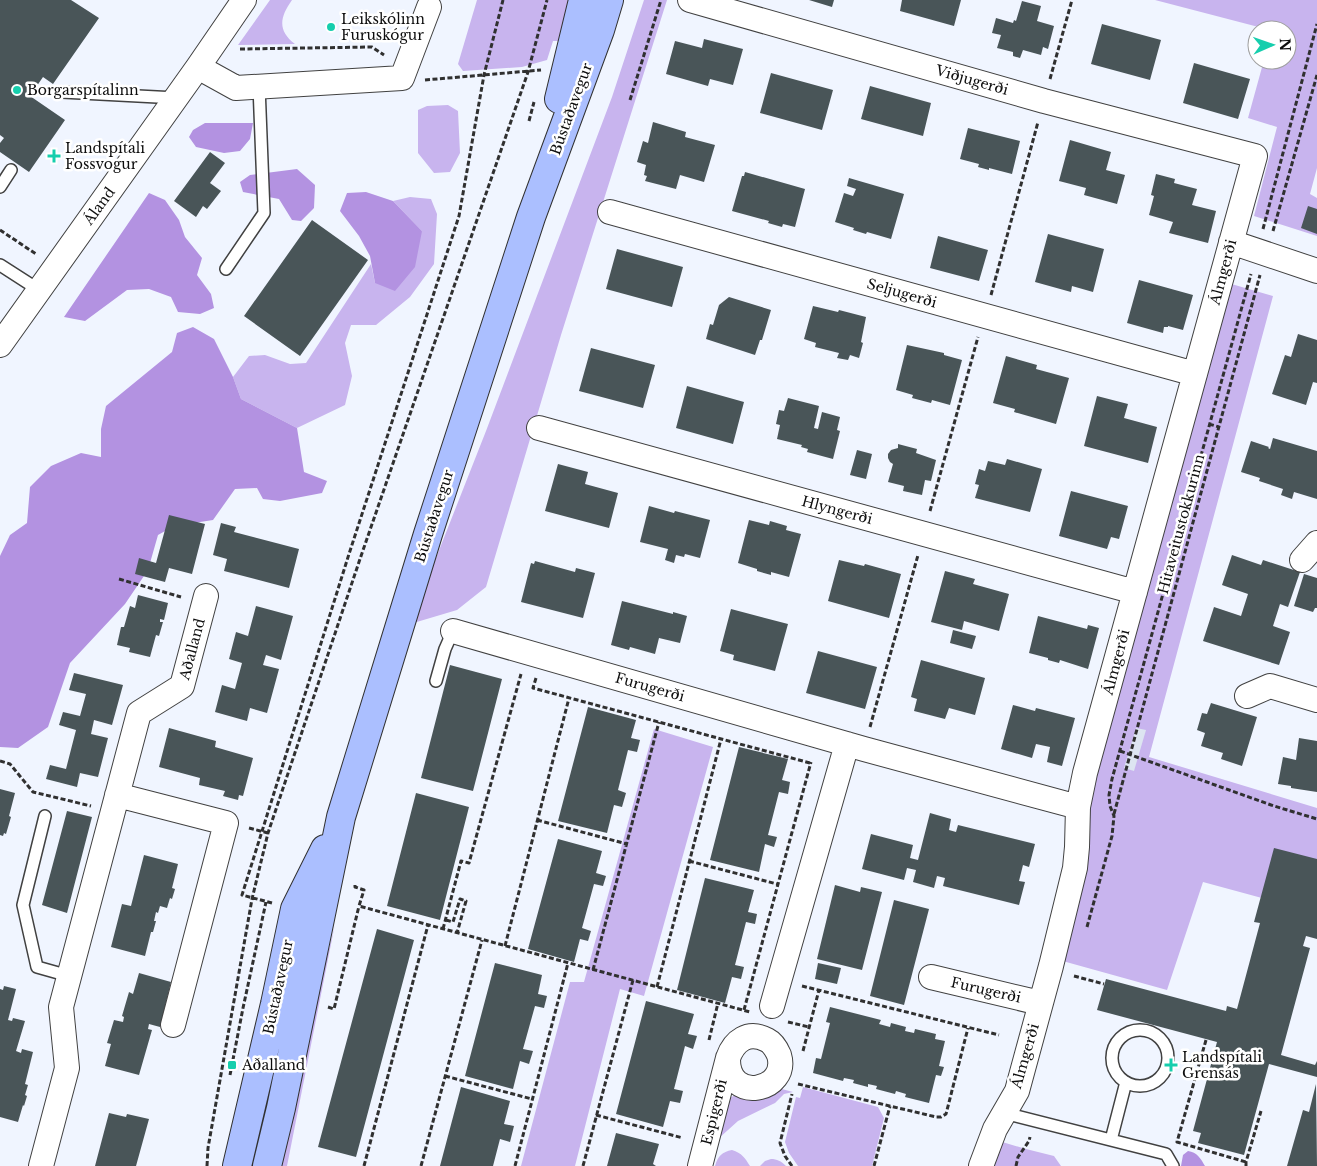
<svg xmlns="http://www.w3.org/2000/svg" width="1317" height="1166" font-family="'Libre Baskerville',serif">
  <style>
    .green { fill: #c8b4ee }
    .forest { fill: #b392e1 }
    .plaza { fill: #dde5f1 }
    .building { fill: #495558 }
    .lines { fill: none; stroke-linecap: round; stroke-linejoin: round }
    .service-casing { stroke: #414141; stroke-width: 14 }
    .minor-casing { stroke: #414141; stroke-width: 26 }
    .secondary-casing { stroke: #303030; stroke-width: 30 }
    .path { stroke: #303030; stroke-width: 3; stroke-dasharray: 5 2.5; stroke-linecap: butt }
    .service { stroke: #fff; stroke-width: 11 }
    .minor { stroke: #fff; stroke-width: 24 }
    .secondary { stroke: #abbfff; stroke-width: 28 }
    .poi-dot { fill: #16cead; stroke: #fff; stroke-width: 2 }
    .labels { text-anchor: middle; dominant-baseline: central; stroke-width: 5; stroke-linejoin: round; paint-order: stroke }
    .poi-label { font-size: 14px; fill: #0e0e0e; stroke: #fff; text-anchor: start }
    .street-label { font-size: 14px; fill: #0e0e0e; stroke: #fff }
  </style>
  <rect width="100%" height="100%" fill="#f0f5ff"/>
  <path class="green" d="M270 0H292C280 17 277 30 295 44L238 45Z
    M477 0H577L567 41H553L547 60 522 67 463 71 458 64Z
    M644 0H667L561 335 486 587 457 610 410 624 486 431 612 97Z
    M1155 0H1317V168L1310 194 1317 198V236L1254 216 1277 127 1248 118 1264 60H1287V30H1270Z
    M448 105 458 111 460 153 450 172 434 173 418 153V110L427 106Z
    M410 197 431 199 437 214 434 264 410 297 376 325H351L345 343 352 376 345 405 297 428 241 399 233 377 249 356 265 355 290 364 306 363 371 264 375 283 422 231 393 201Z
    M1228 283 1273 296 1149 757 1317 808V913L1203 882 1167 990 1059 960 1087 796Z
    M654 729 713 747 644 996 620 989 575 1166H521L570 982H584Z
    M335 924 287 1166H277L282 1143Z
    M803 1087 878 1107 884 1118 872 1166H798L789 1153 785 1142 796 1097 800 1098Z
    M778 1088 793 1092 784 1094 775 1103 738 1121 718 1139 728 1099C742 1090 761 1090 778 1088Z
    M999 1141 1026 1149 1054 1156 1061 1166H993Z
    M732 1150C742 1153 745 1158 750 1166H715C718 1156 722 1152 732 1150Z
    M771 1159C777 1159 781 1161 786 1166H760L765 1161Z"/>
  <path class="forest" d="M205 123H253L250 139 240 151 224 153 196 147 189 137 193 130Z
    M297 169 315 185 314 208 301 221 292 220 279 199 243 192 240 182 250 175Z
    M366 192 393 201 422 231 415 267 395 291 375 283 370 256 359 236 340 211 347 193Z
    M149 193 165 200 179 220 185 237 202 258 197 275 211 294 214 308 200 314 178 312 171 297 149 289 127 290 85 321 64 317Z
    M193 327 214 339 233 377 241 399 297 428 304 472 327 481 322 493 280 501 263 499 257 488 235 489 213 520 174 526 158 535 148 570 125 604 70 663 48 727 18 748 0 747V556L10 535 27 523 30 487 51 466 81 453 101 457V429L106 406 172 352 177 333Z
    M1188 1151C1197 1152 1201 1159 1205 1166H1181L1183 1155Z"/>
  <path class="plaza" d="M1136 728 1146 730 1134 771 1124 768Z"/>
  <path class="building" d="M0 0H71L99 18 53 84 43 77 30 96 65 120 29 172 0 152V143L4 138 0 135Z
    M809 0H834L832 7Z
    M902 0H961L954 26 900 11Z
    M1022 1 1041 6 1037 21 1054 26 1048 49 1043 47 1041 55 1023 50 1020 58 1013 56V52L997 48 1001 35 992 33 996 18 1013 23 1014 20 1016 21Z
    M1102 24 1161 40 1150 80 1091 64Z
    M704 39 743 49 733 85 710 79 708 86 666 74 675 41 702 48Z
    M1194 63 1250 79 1238 119 1183 103Z
    M771 73 833 90 822 130 760 113Z
    M870 86 931 103 923 136 861 119Z
    M653 122 686 132 685 137 715 145 704 182 680 175 676 189 645 181 647 176 644 175 646 165 637 162 643 141 648 143Z
    M968 128 1020 141 1012 174 989 168V170L978 167 979 164 960 159Z
    M1070 140 1111 152 1106 170 1125 175 1117 204 1084 195 1086 188 1059 181Z
    M210 152 225 163 210 183 221 191 207 209 203 206 196 217 174 201Z
    M745 172 805 189 795 227 783 224 782 227 768 223 769 221 732 211 742 176H744Z
    M1156 174 1175 179 1174 183 1197 189 1192 205 1216 211 1208 243 1169 233 1173 222 1149 215 1154 196 1151 195Z
    M849 178 904 194 891 239 867 232 866 234 853 230 854 228 835 222 844 193 853 196 856 189 847 186Z
    M1308 206 1317 209V234L1301 228Z
    M312 220 368 260 300 356 244 316Z
    M1048 234 1104 249 1093 292 1072 286 1071 292 1035 282Z
    M938 236 988 250 979 281 930 268Z
    M617 249 683 267 672 307 606 289Z
    M1139 280 1193 295 1183 330 1168 326V327H1164L1163 333 1127 323Z
    M729 297 771 310 762 340H760L755 355 706 339 710 324 713 325 719 305Z
    M813 306 838 312 839 310 866 317 861 342 863 343 859 358 850 355 848 360 837 358 839 353 815 347 816 343 804 339Z
    M1298 334 1317 340V383L1313 382 1306 405 1272 394 1285 355 1291 357Z
    M907 345 944 353V355L962 360 950 405 932 400 931 403 912 398 913 395 896 390Z
    M591 348 655 365 643 408 579 391Z
    M1006 356 1037 365 1036 369 1069 378 1056 424 1014 412 1015 409 993 403Z
    M687 386 744 402 733 444 676 428Z
    M1097 396 1128 404 1124 418 1157 427 1148 463 1084 446Z
    M788 398 819 406 814 428 818 429 822 412 840 417 837 430 840 431 833 459 807 452 808 449 801 447 802 445 777 439 780 425 776 424 779 410 784 411Z
    M1273 438 1317 451V499L1294 492 1292 499 1281 495 1283 489 1259 481 1260 478 1241 472 1251 441 1269 447 1268 448 1270 449Z
    M898 444 917 449 916 453 936 460 931 481 925 480 922 495 903 491 904 486 888 482 893 464 890 462 888 458V454L891 450 898 448Z
    M857 450 872 454 866 479 850 475Z
    M1007 459 1042 469 1030 512 975 498 979 485 975 484 979 469 985 471 988 461 1005 465Z
    M558 464 588 472 585 484 618 493 609 528 545 511Z
    M1071 491 1128 506 1119 539 1111 537 1107 549 1059 536Z
    M649 506 674 513 675 511 710 520 700 558 685 554 684 557 676 555 674 563 665 560 668 549 640 542Z
    M169 515 205 524 192 574 169 568 165 582 135 574 139 558 156 563Z
    M749 520 769 525 770 521 787 526 786 530 801 534 789 577 771 572V575L757 571V569L738 563Z
    M221 523 236 527 234 532 299 549 289 588 224 571 227 559 213 555Z
    M1232 555 1261 565 1263 560 1300 572 1288 607 1280 604 1273 626 1290 632 1279 665 1203 641 1214 607 1241 616 1248 594 1222 585Z
    M839 560 864 566 865 564 901 574 889 618 828 601Z
    M535 561 575 572 576 568 595 573 583 618 521 602 531 563 534 564Z
    M945 571 975 579 973 584 1009 594 999 631 964 621 962 630 931 622Z
    M1304 574 1317 578V608H1315L1313 612 1294 606Z
    M138 595 168 603 164 620 160 619V622H163L159 636 156 635 150 657 129 652 130 648 117 645 121 627H124L130 606 135 608Z
    M622 601 673 614V612L687 616 680 643 659 638 655 654 630 647 629 650 611 645Z
    M256 606 293 616 281 660 266 655 263 665 279 669 267 713 250 708 247 721 215 712 222 685 235 689 242 663 229 659 236 632 248 636Z
    M731 609 788 624 775 671 733 660 734 655 720 651Z
    M1038 616 1087 629 1088 625 1099 628 1088 669 1060 660 1059 663 1048 660V658L1029 653Z
    M953 630 976 636 972 649 950 643Z
    M818 651 877 667 865 709 806 693Z
    M921 660 985 678 975 715 949 708 945 719 914 711 917 699 911 697Z
    M450 665 502 679 473 791 421 778Z
    M74 673 123 685 112 725 94 720 91 734 108 738 98 777 80 773 77 787 46 779 50 765 66 769 76 730 59 725 63 712 80 716 86 694 69 690Z
    M1211 703 1257 717 1242 766 1221 759 1223 753 1201 746 1205 733 1197 730 1202 713 1207 714Z
    M1013 705 1035 711 1036 708 1075 718 1062 766 1047 762 1050 747 1036 744 1032 758 1001 749Z
    M588 707 636 720 631 738 640 740 637 752 628 750 618 790 626 793 622 807 614 805 607 833 558 821Z
    M169 728 216 741 215 747 253 758 243 796 239 795 238 800 223 796 225 791 199 785 200 778 159 767Z
    M1299 738 1317 741V792L1291 788V786L1278 784 1283 757 1296 760Z
    M739 747 788 759 782 780 790 782 788 794 779 792 768 835 777 837 774 847 765 844 759 872 710 860Z
    M0 789 15 793 9 816 11 817 6 834 4 833 3 836 0 835Z
    M416 793 469 807 440 920 387 906Z
    M67 811 92 817 67 913 42 905Z
    M930 813 951 819 949 830 956 832 958 825 1035 844 1029 867 1023 865 1019 881 1025 882 1019 905 943 886 945 878 937 876 934 888 913 882 916 870 907 868 904 880 862 869 871 834 913 845 910 858 918 860Z
    M558 839 602 851 596 873 606 876 603 886 594 884 582 928 591 931 588 941 580 939 574 962 528 949Z
    M1274 848 1317 859V939L1306 936 1303 946 1310 948 1281 1055 1315 1065 1317 1061V1077L1269 1064 1244 1155 1198 1143 1201 1133 1193 1131 1217 1042 1097 1010 1106 979 1226 1011 1227 1006 1237 1009 1260 923 1254 922Z
    M144 855 178 864 172 888 175 889 172 899 170 898 167 908 160 906 158 913 156 912 154 921H156L153 932H151L145 956 111 947 122 904 131 906Z
    M705 878 754 890 748 912 757 914 755 924 746 922 735 965 744 967 741 979 732 977 725 1003 677 990Z
    M835 885 860 892 861 887 882 892 862 970 817 959Z
    M894 900 929 909 904 1005 870 996Z
    M377 929 414 940 356 1157 318 1147Z
    M495 963 542 975 538 994 547 996 544 1008 535 1006 523 1049 533 1051 529 1064 520 1061 513 1089 465 1076Z
    M818 963 841 968 837 984 815 979Z
    M139 973 171 982 160 1027 149 1024 148 1029 152 1030 139 1075 105 1066 111 1044 107 1043 114 1020 123 1022 124 1017 122 1016 129 992 133 994Z
    M4 986 16 989 8 1020 12 1021 13 1018 25 1021 16 1051 21 1053 22 1049 33 1052 25 1084 28 1085 25 1095 27 1096 24 1106 23 1105 18 1122 0 1117V989L3 990Z
    M646 1001 694 1014 688 1034 697 1036 693 1049 685 1046 674 1089 683 1091 680 1103 670 1101 663 1127 616 1114Z
    M830 1007 881 1020 879 1024 890 1027 891 1023 906 1027 905 1031 914 1033 915 1029 936 1034 935 1039 945 1041 939 1066 944 1067 941 1076 936 1075 929 1103 905 1097 906 1094 896 1091 895 1094 876 1089 877 1086 868 1084V1087L853 1083 854 1080 844 1078 843 1081 813 1073 816 1058 821 1059 830 1023 826 1022Z
    M1316 1084 1317 1166H1287L1303 1110 1309 1112Z
    M461 1087 510 1101 504 1124 514 1126 510 1142 500 1139 493 1166H440Z
    M109 1113 126 1117 127 1114 149 1119 136 1166H95Z
    M616 1133 659 1144 653 1164 656 1166H607Z"/>
  <g class="lines">
    <defs>
      <path id="service" d="M62 92 176 98
        M0 187 11 170
        M0 265 39 290
        M226 269 264 213 259 86
        M436 681 445 649 453 631
        M45 816 23 905 37 967 69 976
        M1112 1058a28 28 0 1 1 56 0a28 28 0 1 1-56 0Z
        M1004 1113 1166 1154 1173 1166
        M1111 1140 1126 1082"/>
      <path id="minor" d="M690 0 1044 101 1255 156 1085 773 1078 807 1077 847 1075 868 1051 966 1017 1091 995 1129 981 1166
        M198 67 236 88 402 78 429 7
        M610 212 1195 374
        M1231 242 1317 271
        M0 345 198 67 244 0
        M539 428 1135 592
        M1302 560 1317 543
        M453 631 864 749 1078 807
        M1247 696 1270 686 1317 700
        M117 795 226 823 173 1025
        M931 977 1040 1003
        M772 1006 847 744
        M41 1166 67 1068 61 1007 139 713 182 686 206 596
        M700 1166 728 1058C734 1041 748 1030 767 1040 773 1043 776 1048 779 1055 790 1091 727 1105 728 1058"/>
      <path id="secondary" d="M559 99 583 0
        M237 1166 275 1004 295 909 325 849
        M267 1166 281 1108 341 817 428 534 531 217 600 30 609 0"/>
    </defs>
    <use href="#service" class="service-casing"/>
    <use href="#minor" class="minor-casing"/>
    <use href="#secondary" class="secondary-casing"/>
    <path class="path" d="M240 49 372 47 384 55
      M1050 79 1072 0
      M425 80 541 70
      M630 100 661 0
      M529 121 534 102
      M1263 229 1317 24
      M0 230 36 254
      M1273 231 1317 75
      M991 295 1038 122
      M1209 424 1219 427
      M930 511 978 337
      M119 579 181 597
      M536 678 533 688 810 763
      M870 727 918 555
      M1120 751 1274 806 1317 819
      M0 761 10 764 33 792 91 806
      M1114 814 1260 275
      M537 820 627 844
      M249 828 268 833
      M689 861 777 884
      M355 885V887L364 890 359 906 750 1012
      M272 903 242 895 349 554 459 216 484 75 503 0
      M446 920 453 922 460 899 466 901 457 933
      M1087 927 1112 836 1114 816 1110 806 1109 795 1112 779 1251 274
      M443 929 461 861 469 863 521 674
      M505 946 569 698
      M593 970 659 722
      M1074 976 1104 984
      M802 986 999 1035
      M657 987 721 739
      M328 1007 334 1009 359 906
      M744 1010 811 762
      M788 1022 809 1027
      M709 1040 718 1003
      M1206 1040 1177 1142 1246 1162
      M803 1051 819 990
      M230 1075 243 1008 266 902
      M445 1076 532 1099
      M798 1084 936 1117H941L946 1114 968 1028
      M596 1115 683 1138
      M207 1166 208 1148 252 899 268 833 360 559 528 72 547 0
      M364 1166 428 925
      M421 1166 482 940
      M515 1166 568 963
      M583 1166 633 980
      M792 1166 785 1156 780 1143 792 1094
      M874 1166 890 1106
      M1016 1166 1018 1157 1029 1141 1030 1137
      M1246 1166V1162L1261 1111"/>
    <use href="#service" class="service"/>
    <use href="#minor" class="minor"/>
    <use href="#secondary" class="secondary"/>
  </g>
  <g class="poi-dot">
    <circle cx="331" cy="27" r="5"/>
    <circle cx="17" cy="90" r="5"/>
    <path d="M51.5 148.5h5v5h5v5h-5v5h-5v-5h-5v-5h5z"/>
    <rect x="227" y="1060" width="10" height="10" rx="2.5"/>
    <path d="M1168.5 1057.5h5v5h5v5h-5v5h-5v-5h-5v-5h5z"/>
  </g>
  <g class="labels">
    <g class="poi-label">
      <text x="341" y="19">Leikskólinn<tspan x="341" dy="16">Furuskógur</tspan></text>
      <text x="27" y="90">Borgarspítalinn</text>
      <text x="65" y="148">Landspítali<tspan x="65" dy="16">Fossvogur</tspan></text>
      <text x="1182" y="1057">Landspítali<tspan x="1182" dy="16">Grensás</tspan></text>
      <text x="242" y="1065">Aðalland</text>
    </g>
    <g class="street-label">
      <text transform="translate(972 80) rotate(16)">Viðjugerði</text>
      <text transform="translate(571 109) rotate(-70)">Bústaðavegur</text>
      <text transform="translate(99 206) rotate(-54)">Áland</text>
      <text transform="translate(1223 272) rotate(-75)">Álmgerði</text>
      <text transform="translate(902 293) rotate(16)">Seljugerði</text>
      <text transform="translate(837 510) rotate(15)">Hlyngerði</text>
      <text transform="translate(434 516) rotate(-72)">Bústaðavegur</text>
      <text transform="translate(1181 524) rotate(-75)">Hitaveitustokkurinn</text>
      <text transform="translate(192 649) rotate(-75)">Aðalland</text>
      <text transform="translate(1116 662) rotate(-75)">Álmgerði</text>
      <text transform="translate(650 687) rotate(16)">Furugerði</text>
      <text transform="translate(278 987) rotate(-78)">Bústaðavegur</text>
      <text transform="translate(986 990) rotate(13)">Furugerði</text>
      <text transform="translate(1025 1056) rotate(-74)">Álmgerði</text>
      <text transform="translate(714 1112) rotate(-76)">Espigerði</text>
    </g>
  </g>
  <g transform="translate(1272 45) rotate(88)"><circle r="24" fill="#ffffff" stroke="#9f9f9f"/>
  <path d="M0-4L9 19L0 12L-9 19Z" fill="#16cead"/>
  <text y="-8" font-size="14" font-weight="bold" text-anchor="middle" fill="#0e0e0e">N</text>
  </g>
</svg>
